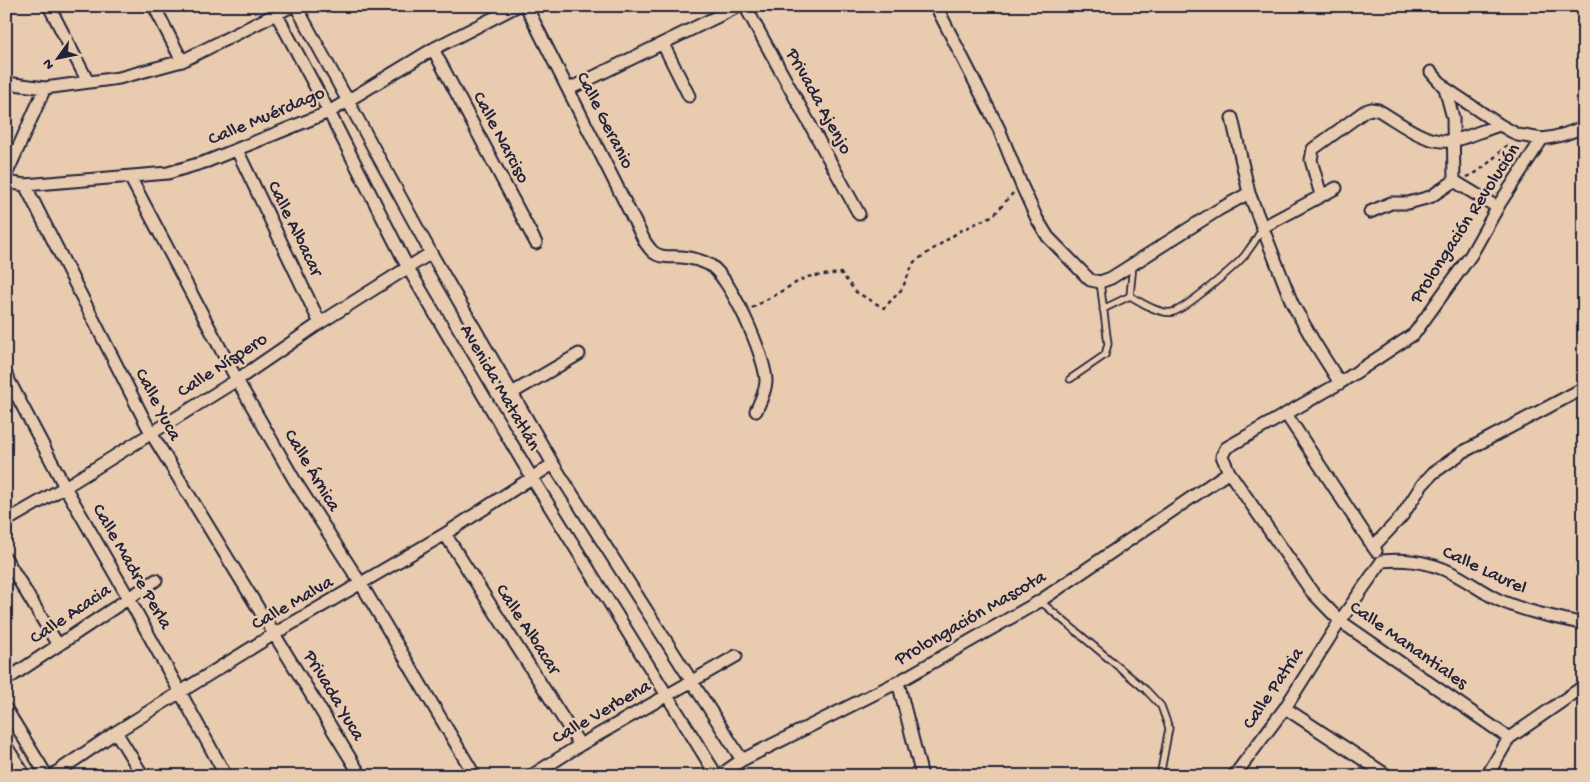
<svg xmlns="http://www.w3.org/2000/svg" width="1590" height="782" font-family="'Gochi Hand',sans-serif">
  <style>
    .lines { fill: none; stroke-linecap: round; stroke-linejoin: round }
    .lane-casing { stroke: #22223b; stroke-width: 9 }
    .street-casing { stroke: #22223b; stroke-width: 15 }
    .path { stroke: #22223b; stroke-width: 2.5; stroke-dasharray: 4 4; stroke-linecap: butt }
    .lane { stroke: #e9ccb0; stroke-width: 5.5 }
    .street { stroke: #e9ccb0; stroke-width: 11 }
    .labels { text-anchor: middle; dominant-baseline: central; stroke-width: 5; stroke-linejoin: round; paint-order: stroke }
    .street-label { font-size: 19px; fill: #22223b; stroke: #e9ccb0 }
  </style>
  <rect width="100%" height="100%" fill="#e9ccb0"/>
  <filter id="ink" filterUnits="userSpaceOnUse"><feTurbulence type="fractalNoise" baseFrequency=".02" numOctaves="2"/><feDisplacementMap in="SourceGraphic" scale="10" xChannelSelector="R" yChannelSelector="G"/><feConvolveMatrix kernelMatrix="1 2 1 2 8 2 1 2 1" color-interpolation-filters="sRGB"/></filter>
  <g filter="url(#ink)">
    <g class="lines">
      <defs>
        <path id="lane" d="M1130 296C1141 302 1160 315 1173 312 1185 309 1236 266 1245 255 1252 246 1257 238 1262 229
          M1103 309 1130 296 1133 264
          M1070 379 1105 355 1108 344 1100 282
          M1040 601 1146 690 1161 706 1169 728 1160 776"/>
        <path id="street" d="M49 6 88 82
          M154 6 182 61
          M272 6 329 112 408 268 532 478 717 776
          M296 6 431 253 553 464 742 760
          M526 6 645 242C647 245 650 249 652 251 660 259 672 256 682 257 690 258 700 260 708 264 729 273 767 360 766 382 765 393 760 402 756 411
          M745 6 859 214
          M936 6 999 129 1021 184 1037 219 1048 237 1090 280 1100 282 1111 278 1218 210 1249 193
          M663 44 689 96
          M433 49 536 243
          M1431 72 1445 88 1500 125
          M6 83 45 88 119 78 182 61 292 6
          M569 89 739 6
          M1232 118 1249 193 1292 303 1314 342 1340 383
          M237 150 320 323
          M6 175 45 88
          M130 177 237 380 295 481 361 584 475 776
          M1454 181 1497 207
          M6 182 25 185 168 173 208 161 329 112 433 49 517 6
          M25 185 151 433 361 776
          M1321 195 1311 160 1313 149 1365 111 1371 109 1378 110C1401 123 1428 147 1456 140 1471 136 1486 129 1500 125L1518 135 1542 139
          M1370 212 1391 203H1408L1430 197 1454 181 1453 118 1445 88
          M1263 227 1336 188
          M6 375 65 487 128 597 226 776
          M512 393 579 354
          M1286 414 1376 551
          M6 521 65 487 237 380 320 323 431 253
          M445 534 580 745
          M1373 547 1402 516 1422 485 1433 473 1463 452 1584 388
          M6 559 58 645
          M6 680 156 580
          M898 682 922 776
          M1285 708 1388 776
          M6 709 47 776
          M116 732 143 776
          M1509 738 1340 621 1312 592 1229 472 1222 456 1226 448 1340 383 1414 334 1471 255 1500 203 1542 139C1557 137 1570 134 1584 126
          M6 746 25 776
          M51 776 116 732 274 634 445 534 553 464
          M531 776 580 745 736 656
          M719 776 742 760 898 682 1040 601 1229 472
          M1234 776 1285 708 1340 621 1382 561C1409 558 1432 562 1456 575 1471 583 1484 593 1499 600 1526 612 1555 617 1584 624
          M1487 776 1509 738 1584 686"/>
      </defs>
      <use href="#lane" class="lane-casing"/>
      <use href="#street" class="street-casing"/>
      <path class="path" d="M1467 177C1483 171 1497 154 1509 143
        M752 308 806 277 841 273 856 292 884 308 902 289 914 262 960 231 994 215 1013 193"/>
      <use href="#lane" class="lane"/>
      <use href="#street" class="street"/>
    </g>
  </g>
  <g class="labels">
    <g class="street-label">
      <text transform="translate(818 102) rotate(61)">Privada Ajenjo</text>
      <text transform="translate(267 117) rotate(-23)">Calle Muérdago</text>
      <text transform="translate(604 121) rotate(63)">Calle Geranio</text>
      <text transform="translate(500 138) rotate(62)">Calle Narciso</text>
      <text transform="translate(1466 224) rotate(-57)">Prolongación Revolución</text>
      <text transform="translate(294 229) rotate(64)">Calle Albacar</text>
      <text transform="translate(223 366) rotate(-33)">Calle Níspero</text>
      <text transform="translate(499 388) rotate(60)">Avenida Matatlán</text>
      <text transform="translate(157 405) rotate(62)">Calle Yuca</text>
      <text transform="translate(311 471) rotate(59)">Calle Árnica</text>
      <text transform="translate(131 567) rotate(60)">Calle Madre Perla</text>
      <text transform="translate(1484 571) rotate(25)">Calle Laurel</text>
      <text transform="translate(293 604) rotate(-30)">Calle Malva</text>
      <text transform="translate(71 615) rotate(-34)">Calle Acacia</text>
      <text transform="translate(971 619) rotate(-30)">Prolongación Mascota</text>
      <text transform="translate(527 630) rotate(57)">Calle Albacar</text>
      <text transform="translate(1408 646) rotate(35)">Calle Manantiales</text>
      <text transform="translate(1274 689) rotate(-56)">Calle Patria</text>
      <text transform="translate(333 696) rotate(59)">Privada Yuca</text>
      <text transform="translate(602 713) rotate(-30)">Calle Verbena</text>
    </g>
  </g>
  <rect width="1590" height="782" fill="none" stroke="#e9ccb0" stroke-width="25"/>
  <rect x="12" y="12" width="1565" height="757" fill="none" stroke="#22223b" stroke-width="2" filter="url(#ink)"/>
  <g transform="translate(58 58) rotate(237)" stroke="#e9ccb0" stroke-width="4" paint-order="stroke">
  <path d="M0-4L9 19L0 12L-9 19Z" fill="#22223b"/>
  <text y="-8" font-size="14" font-weight="bold" text-anchor="middle" fill="#22223b">N</text>
  </g>
</svg>
